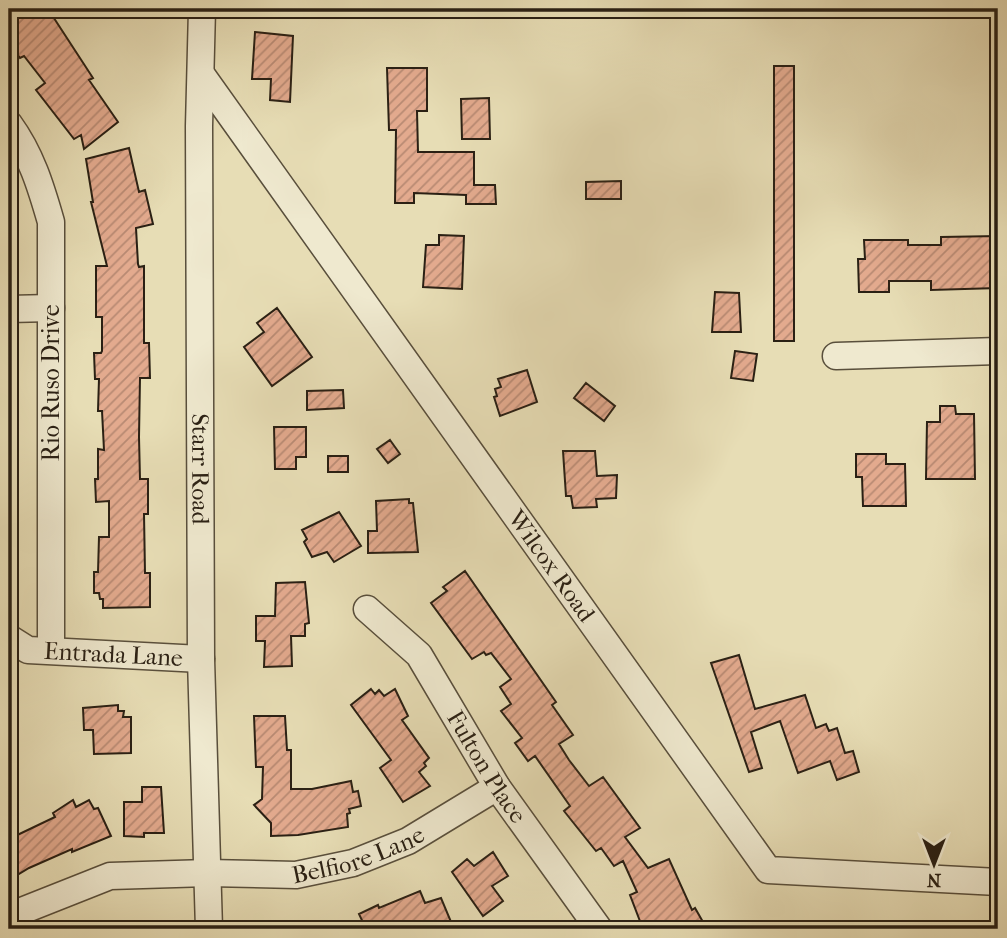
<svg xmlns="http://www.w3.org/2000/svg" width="1007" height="938" font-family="'IM FELL French Canon',serif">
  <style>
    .building { fill: url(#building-hatch); stroke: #2a2014; stroke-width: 2 }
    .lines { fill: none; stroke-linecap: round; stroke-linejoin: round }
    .minor-casing { stroke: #594f3c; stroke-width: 29 }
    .minor { stroke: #efe9cf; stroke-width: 26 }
    .labels { text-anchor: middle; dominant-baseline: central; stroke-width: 5; stroke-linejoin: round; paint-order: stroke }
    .street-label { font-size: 24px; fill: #2a2014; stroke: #efe9cf }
  </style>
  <defs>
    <pattern id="building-hatch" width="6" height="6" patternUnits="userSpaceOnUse" patternTransform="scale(1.75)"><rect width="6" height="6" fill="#e3aa8e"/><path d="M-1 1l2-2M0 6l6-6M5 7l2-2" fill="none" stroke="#b88a73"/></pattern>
  </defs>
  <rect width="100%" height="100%" fill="#e7ddb5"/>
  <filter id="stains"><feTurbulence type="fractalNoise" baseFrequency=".00286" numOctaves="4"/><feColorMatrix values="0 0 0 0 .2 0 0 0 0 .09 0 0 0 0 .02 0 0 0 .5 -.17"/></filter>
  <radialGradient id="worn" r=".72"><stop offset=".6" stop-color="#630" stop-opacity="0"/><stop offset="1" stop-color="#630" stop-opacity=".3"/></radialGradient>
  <path class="building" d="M9 9H48L93 78 89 80 118 122 84 149 81 135 74 139 36 90 45 83 24 56 20 58 17 54 9 59Z
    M255 32 293 36 290 102 270 100 271 79H252Z
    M774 66H794V341H774Z
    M387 68H427V111H417L418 152H474V185H495L496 204H466V195L414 193V203H395L396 130H389Z
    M489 98 490 139H462L461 99Z
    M129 148 139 192 145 190 153 224 136 228 138 264 139 267 144 266V343H149L150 378H140L139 437 140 479H148V514H144L145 573H150V607L103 608V599H100L99 593H94V572H98L99 537H109V501L96 502 95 479H98V449L104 450 102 411H98L99 379H95L94 353H101L102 351V317H96V266H107L91 202H93L86 159Z
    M621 181V199H586V182Z
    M439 235 464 236 462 289 423 287 426 245H439Z
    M998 236V288L931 290V281H889V292H859L858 259H865L864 240H908V245H941V237Z
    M715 292 739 293 741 332H712Z
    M277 308 312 357 272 386 244 347 264 332 257 323Z
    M735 351 757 354 753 381 731 378Z
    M527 370 537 402 500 416 494 397 497 396 495 389 501 387 498 379Z
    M586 383 615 406 604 421 574 398Z
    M343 390 344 408 307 410V391Z
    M940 406H955L956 414H974L975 479H926L927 422H940Z
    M274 427H306V457H296V469H275Z
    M390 440 400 454 388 463 377 449Z
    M563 451H595L597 476 617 475 616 498 596 499 597 507 573 508 571 496H566Z
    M856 454H886V464H905L906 506H863L862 477H856Z
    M328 456H348V472H328Z
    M409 499V503H413L418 552 368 553V531H377L376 501Z
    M339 512 361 546 334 562 327 552 312 557 304 542 307 539 302 530Z
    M465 571 556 702 552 705 573 735 559 744 569 760 589 786 603 777 640 828 625 837 648 868 669 859 692 910 695 908 707 929H643L630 895 637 892 623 861 614 866 601 848 596 851 564 811 570 806 535 756 528 761 515 743 522 738 501 711 511 704 500 687 511 679 491 653 486 655 484 652 472 659 431 603 447 591 443 587Z
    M305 582 309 623 305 624V636H291L292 666 264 667 265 641H256V616H275L276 583Z
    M739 655 755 709 805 695 816 728 826 724 829 731 837 728 845 753 853 751 859 772 837 780 830 761 798 773 780 721 751 732 762 768 749 772 711 663Z
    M371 689 375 694 379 690 384 696 395 689 408 716 402 720 429 758 424 763 426 766 419 772 430 786 403 802 380 768 391 760 351 705Z
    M118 705V711H124L123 717H131V753L94 754 93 730H84L83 708Z
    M254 716H285L287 750H291V789H312L351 781 353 792 358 791 361 806 349 809 350 813 347 814 348 827 298 835 271 836V823L254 805 262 799 263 767H256Z
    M142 787H161L164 833H144V837L124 836V802H142Z
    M73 800 76 807 89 800 94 809 98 808 111 836 72 852V849L29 868 9 880V839L55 817 53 813Z
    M493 852 508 876 492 886 503 901 483 916 452 872 467 859 474 866Z
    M420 891 425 903 441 898 454 929H366L359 914 378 905 379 908Z"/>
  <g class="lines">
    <defs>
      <g id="minor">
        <path id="s1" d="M202 9 199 126 201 659 209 929"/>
        <path id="s2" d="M201 74 768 870 998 882"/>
        <path d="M9 124C31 154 41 187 51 222V650"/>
        <path d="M9 309 51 308"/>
        <path d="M836 356 998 351"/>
        <path id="s3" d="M367 609 419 655 497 787 599 929"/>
        <path id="s4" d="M9 638 28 650 201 659"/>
        <path id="s5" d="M9 916 110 876 208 873 296 875 353 863 408 841 497 787"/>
      </g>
    </defs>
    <use href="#minor" class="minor-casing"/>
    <use href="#minor" class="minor"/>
  </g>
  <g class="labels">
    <g class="street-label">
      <text transform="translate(51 383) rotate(-90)">Rio Ruso Drive</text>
      <text stroke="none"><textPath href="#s1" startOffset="460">Starr Road</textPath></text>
      <text stroke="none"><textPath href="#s2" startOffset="604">Wilcox Road</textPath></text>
      <text stroke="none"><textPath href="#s4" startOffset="108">Entrada Lane</textPath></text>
      <text stroke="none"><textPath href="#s3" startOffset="200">Fulton Place</textPath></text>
      <text stroke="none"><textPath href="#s5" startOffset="360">Belfiore Lane</textPath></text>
    </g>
  </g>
  <rect width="1007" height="938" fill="none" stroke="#e7ddb5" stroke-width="35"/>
  <rect x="10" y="10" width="986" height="917" fill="none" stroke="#2a2014" stroke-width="3.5"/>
  <rect x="18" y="18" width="972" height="903" fill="none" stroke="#2a2014" stroke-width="2"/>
  <g transform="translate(934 864) rotate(180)" stroke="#efe9cf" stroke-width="5" paint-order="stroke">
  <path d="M0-5L12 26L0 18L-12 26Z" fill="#2a2014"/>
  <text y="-10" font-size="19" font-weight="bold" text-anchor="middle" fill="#2a2014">N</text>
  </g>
  <rect width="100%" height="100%" filter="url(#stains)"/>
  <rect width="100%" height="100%" fill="url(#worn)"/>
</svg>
